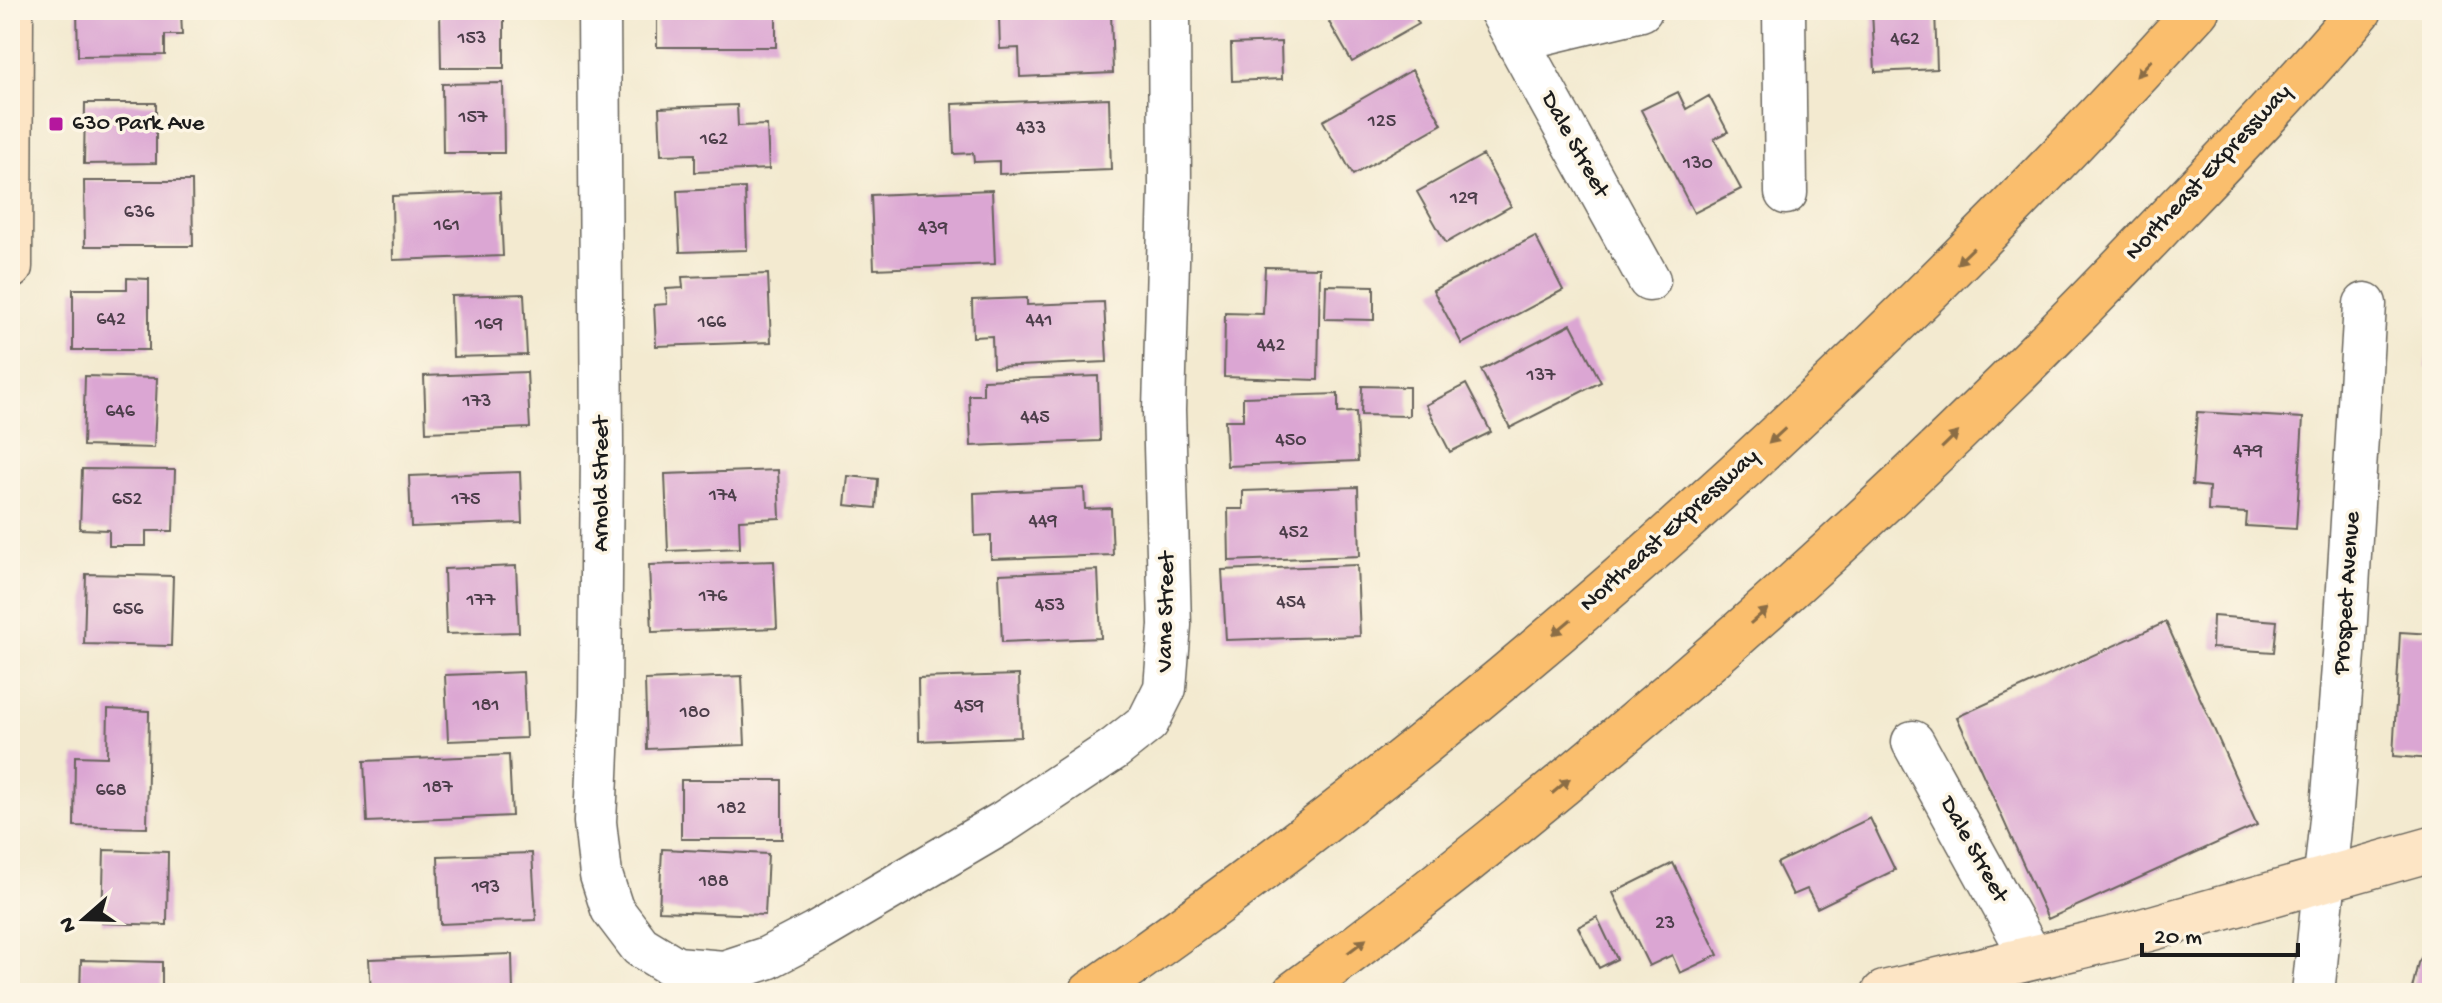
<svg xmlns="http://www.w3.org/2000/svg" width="2442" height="1003" font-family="'Gochi Hand',sans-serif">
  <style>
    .building { fill: #dba6d3 }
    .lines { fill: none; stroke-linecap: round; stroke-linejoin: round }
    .street-casing { stroke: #67645b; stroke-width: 45 }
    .secondary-casing { stroke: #67645b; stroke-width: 47 }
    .highway-casing { stroke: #67645b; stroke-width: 47 }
    .street { stroke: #fff; stroke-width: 42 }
    .secondary { stroke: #fde5c5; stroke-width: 44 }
    .highway { stroke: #fabe6d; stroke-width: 44 }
    .oneway { fill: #8b6d44 }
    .poi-dot { fill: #b5179e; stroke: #fcf5e5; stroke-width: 3 }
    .labels { text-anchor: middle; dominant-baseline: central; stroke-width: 7; stroke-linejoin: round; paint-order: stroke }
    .number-label { font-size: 20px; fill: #4c3e4a }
    .poi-label { font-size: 24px; fill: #1c1c1c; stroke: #fcf5e5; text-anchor: start }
    .street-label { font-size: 24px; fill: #1c1c1c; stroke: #fcf5e5 }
  </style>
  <rect width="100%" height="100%" fill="#fcf5e5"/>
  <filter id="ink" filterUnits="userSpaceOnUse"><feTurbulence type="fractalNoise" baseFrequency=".0125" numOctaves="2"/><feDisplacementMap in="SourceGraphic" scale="16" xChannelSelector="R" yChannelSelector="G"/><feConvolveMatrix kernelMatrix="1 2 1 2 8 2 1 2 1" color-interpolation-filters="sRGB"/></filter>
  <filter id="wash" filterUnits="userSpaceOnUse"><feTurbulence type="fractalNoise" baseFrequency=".006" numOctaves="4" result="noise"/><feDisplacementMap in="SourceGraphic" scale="32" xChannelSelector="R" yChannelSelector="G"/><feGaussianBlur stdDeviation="1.8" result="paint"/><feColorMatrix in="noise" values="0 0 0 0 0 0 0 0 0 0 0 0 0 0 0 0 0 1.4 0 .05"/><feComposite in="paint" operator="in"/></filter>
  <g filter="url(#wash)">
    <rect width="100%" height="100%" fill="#f3ead0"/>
    <g id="blocks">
      <path class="building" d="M77 10H181L182 35H165V55L78 56Z
        M440 10H504V68H441Z
        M657 10H776V47H657Z
        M1350 10H1411L1419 24 1352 62 1329 22Z
        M1872 10H1935L1937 69 1875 72Z
        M1111 13 1113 73 1020 77 1019 48 1000 49 999 17Z
        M1281 42 1282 79 1232 81 1231 44Z
        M1412 70 1442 124 1353 175 1323 121Z
        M503 83 504 153H443L442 84Z
        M1678 92 1686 109 1709 96 1728 132 1714 139 1741 189 1694 213 1641 110Z
        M1109 98 1111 170 999 174V161L974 162 973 153 954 154 952 104Z
        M85 103H156V163L84 164Z
        M737 105 738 126 767 125 769 169 695 172V154L661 155 659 108Z
        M1483 155 1511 206 1446 243 1417 192Z
        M84 181H192L193 246H85Z
        M745 188 747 250 680 252 677 191Z
        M992 190 995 264 874 269 871 195Z
        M500 192 503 256 393 260 392 196Z
        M1535 236 1563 290 1462 344 1433 290Z
        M1265 267 1320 268 1318 380 1224 377 1225 313 1263 314Z
        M768 274 771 342 656 346 654 305 667 304 666 289 683 288 682 277Z
        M127 278 149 279V350H73V289H127Z
        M1326 285 1374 286V320L1325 319Z
        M524 294 527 355 453 357 451 296Z
        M1027 298V305L1104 302 1107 362 993 367 992 336 973 337 972 300Z
        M2430 318H2432V368H2426Z
        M1571 324 1601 382 1510 428 1481 370Z
        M527 372 530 428 426 432 424 376Z
        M85 376 157 378 154 448 83 446Z
        M1098 376 1100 441 971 446 969 395H983V380Z
        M1466 384 1491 432 1450 452 1426 405Z
        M1362 386 1409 387V416L1361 415Z
        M1338 394V413L1356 412 1358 461 1227 466 1225 420H1243V397Z
        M2197 412 2303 418 2296 529 2246 526 2247 513 2208 511 2209 487 2192 485Z
        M82 469 175 470 173 531H146V546H109V530L80 529Z
        M778 470 780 518 739 520 740 548 668 551 665 474Z
        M520 472 522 523 411 527 409 476Z
        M848 476 878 479 876 508 845 505Z
        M1358 487 1360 556 1229 561 1228 509H1243V491Z
        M1084 488 1085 509 1111 508 1113 555 991 559V535L975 536 974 493Z
        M774 561 777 628 652 632 649 565Z
        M1357 565 1360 636 1226 640 1222 570Z
        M516 566 519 632 446 634 444 569Z
        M1098 570 1101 638 1002 642 999 574Z
        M86 574 173 576 171 646 84 644Z
        M2213 616 2277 621 2274 652 2212 648Z
        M2166 622 2257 825 2048 919 1957 717Z
        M2400 632 2432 634V759L2393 756Z
        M523 672 526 738 448 741 445 675Z
        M1019 675 1021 737 919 741 918 678Z
        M742 676 745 745 647 749 645 680Z
        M108 709 149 711 147 828 74 826 75 756 107 757Z
        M509 755 512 816 367 822 364 761Z
        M681 780H782V839H681Z
        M1870 818 1895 870 1817 908 1807 889 1793 895 1777 863Z
        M662 849 768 854 765 915 659 911Z
        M104 850 168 852 167 925 102 923Z
        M532 853 536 920 440 924 438 856Z
        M1673 863 1718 955 1680 973 1672 955 1649 966 1613 893Z
        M1597 917 1617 959 1599 968 1578 927Z
        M2432 940V993H2411L2418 963Z
        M512 954 513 993H371L369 959Z
        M81 960 162 962V987L194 988 193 993H80Z"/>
    </g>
  </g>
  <g filter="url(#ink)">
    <use href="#blocks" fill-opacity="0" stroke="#67645b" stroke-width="2"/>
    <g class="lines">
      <defs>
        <path id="street" d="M599 10 602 444 600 705 595 822 601 875 612 909 640 946 676 968 724 972 767 958 815 933 1004 822 1114 749 1148 722 1165 688 1170 625 1164 410 1170 188 1169 10
          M1500 10 1649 280
          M1784 10 1786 193
          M1516 40 1641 10
          M1913 742 2032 958
          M2313 993 2332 809 2344 654 2365 304"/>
        <path id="secondary" d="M10 267 11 10
          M1884 993 2124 936 2432 849"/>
        <path id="highway" d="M1091 993C1496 711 1865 375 2197 10
          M1295 993C1604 764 1892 509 2157 230 2226 158 2296 86 2360 10"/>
      </defs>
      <use href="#street" class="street-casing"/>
      <use href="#secondary" class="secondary-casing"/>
      <use href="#highway" class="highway-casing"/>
      <use href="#street" class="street"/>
      <use href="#secondary" class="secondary"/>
      <use href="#highway" class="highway"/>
    </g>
    <defs><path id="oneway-solid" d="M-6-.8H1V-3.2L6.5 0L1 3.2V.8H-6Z" transform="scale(2)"/></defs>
    <g class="oneway">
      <use href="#oneway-solid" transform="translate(2144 68) rotate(132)"/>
      <use href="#oneway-solid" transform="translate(1965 256) rotate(136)"/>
      <use href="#oneway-solid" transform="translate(1777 436) rotate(137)"/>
      <use href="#oneway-solid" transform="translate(1950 440) rotate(-44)"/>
      <use href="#oneway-solid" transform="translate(1759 616) rotate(-41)"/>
      <use href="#oneway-solid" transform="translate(1562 627) rotate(140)"/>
      <use href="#oneway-solid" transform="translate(1561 786) rotate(-40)"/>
      <use href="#oneway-solid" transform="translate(1357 946) rotate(-37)"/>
    </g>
  </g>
  <rect class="poi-dot" x="48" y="116" width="16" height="16" rx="4"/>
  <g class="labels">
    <g class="number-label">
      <text x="472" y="39">153</text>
      <text x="1905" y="40">462</text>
      <text x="473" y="118">157</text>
      <text x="1382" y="122">125</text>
      <text x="1031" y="129">433</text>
      <text x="714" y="140">162</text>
      <text x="1698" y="164">130</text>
      <text x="1464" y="199">129</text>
      <text x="139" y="213">636</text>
      <text x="447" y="226">161</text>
      <text x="933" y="229">439</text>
      <text x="111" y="320">642</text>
      <text x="1039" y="321">441</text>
      <text x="712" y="323">166</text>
      <text x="489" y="325">169</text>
      <text x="1271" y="346">442</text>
      <text x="1541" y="376">137</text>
      <text x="477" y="402">173</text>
      <text x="120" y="412">646</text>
      <text x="1035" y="418">445</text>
      <text x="1291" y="441">450</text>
      <text x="2248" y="452">479</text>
      <text x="723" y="496">174</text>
      <text x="127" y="500">652</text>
      <text x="466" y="500">175</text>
      <text x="1043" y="522">449</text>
      <text x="1294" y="533">452</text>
      <text x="713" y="597">176</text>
      <text x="481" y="601">177</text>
      <text x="1291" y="603">454</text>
      <text x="1050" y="606">453</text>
      <text x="128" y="610">656</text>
      <text x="486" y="706">181</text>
      <text x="969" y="707">459</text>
      <text x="695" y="713">180</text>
      <text x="438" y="788">187</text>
      <text x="111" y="791">668</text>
      <text x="732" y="809">182</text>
      <text x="714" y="882">188</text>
      <text x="486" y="888">193</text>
      <text x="1665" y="924">23</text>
    </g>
    <g class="poi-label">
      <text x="72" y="124">630 Park Ave</text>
    </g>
    <g class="street-label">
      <text transform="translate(1574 145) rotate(61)">Dale Street</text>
      <text transform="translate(2209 173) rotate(-47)">Northeast Expressway</text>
      <text transform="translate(602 484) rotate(-90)">Arnold Street</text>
      <text transform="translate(1670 531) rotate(-42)">Northeast Expressway</text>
      <text transform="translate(2348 593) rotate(-86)">Prospect Avenue</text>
      <text transform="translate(1167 612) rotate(-89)">Vane Street</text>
      <text transform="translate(1973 850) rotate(61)">Dale Street</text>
    </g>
  </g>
  <rect width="2442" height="1003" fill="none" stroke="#fcf5e5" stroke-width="40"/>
  <g transform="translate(84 919) rotate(250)" stroke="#fcf5e5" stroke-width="6" paint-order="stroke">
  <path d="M0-6L14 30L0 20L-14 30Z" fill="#1c1c1c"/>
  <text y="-12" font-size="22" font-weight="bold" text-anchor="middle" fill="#1c1c1c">N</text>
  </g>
  <path d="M2142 943v12h156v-12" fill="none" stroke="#1c1c1c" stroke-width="4"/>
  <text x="2154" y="943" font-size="24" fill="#1c1c1c" stroke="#fcf5e5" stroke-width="6" paint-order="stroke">20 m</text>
</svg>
